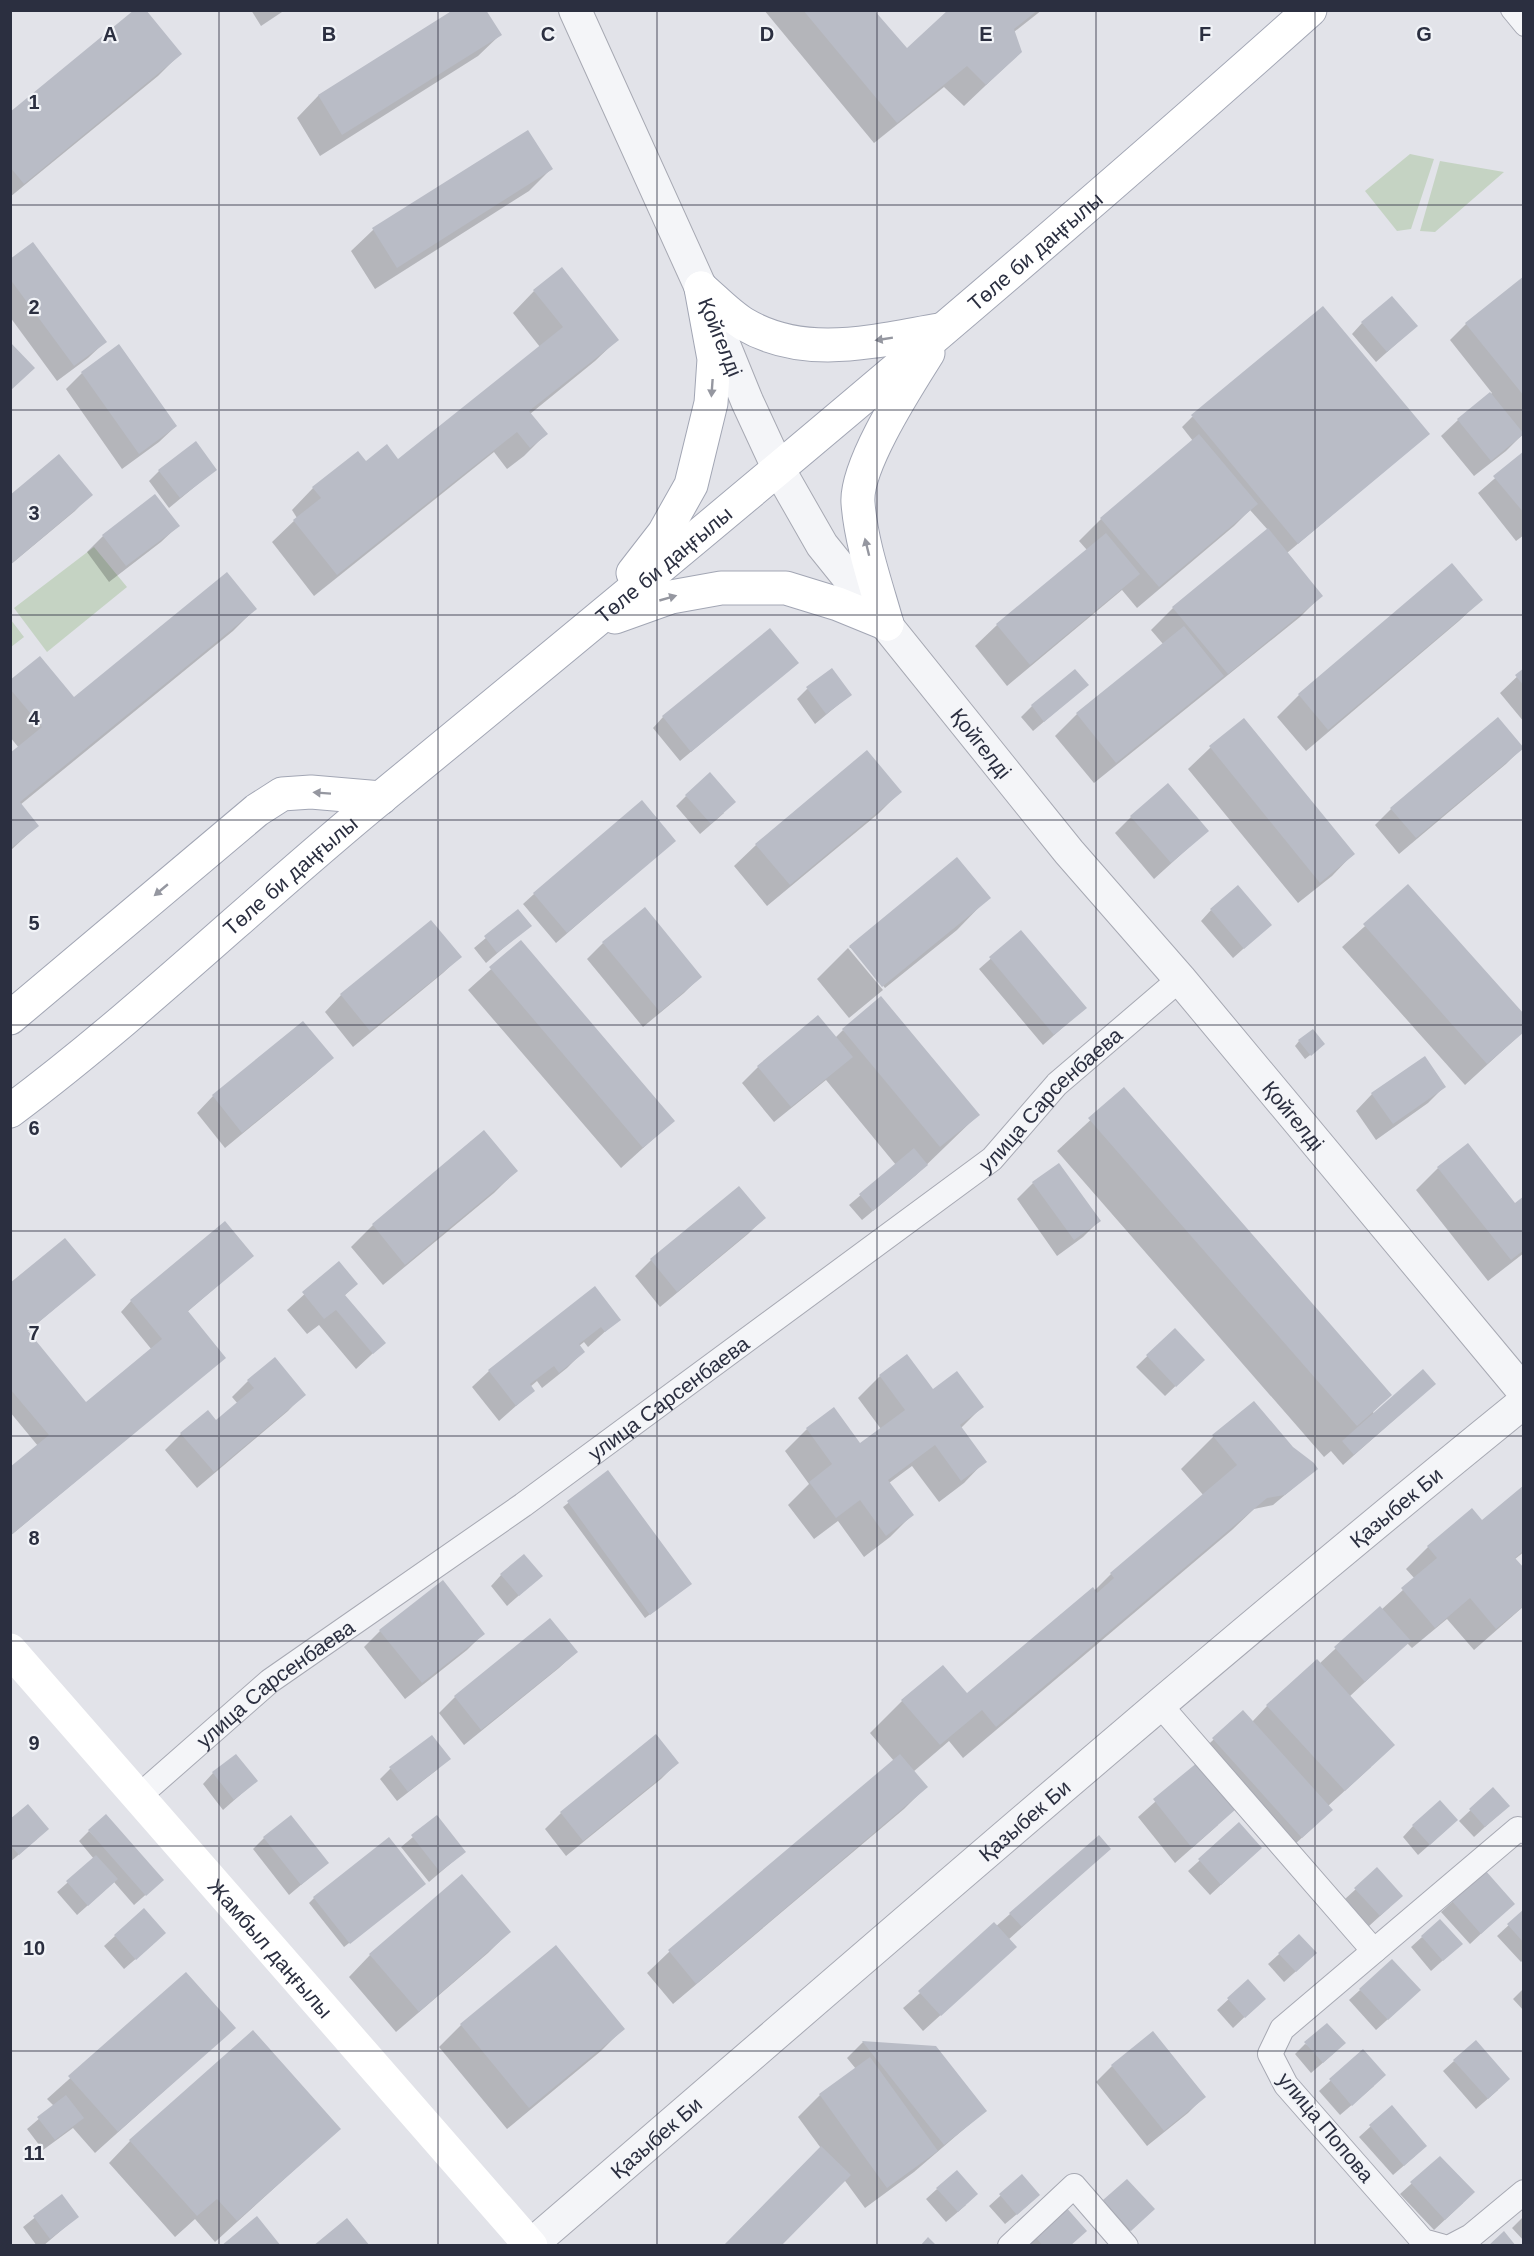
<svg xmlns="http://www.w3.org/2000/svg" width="1534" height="2256" font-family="Arial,sans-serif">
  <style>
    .green { fill: #c5d3c3 }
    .shadow { fill: #0003 }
    .building { fill: #b9bcc6 }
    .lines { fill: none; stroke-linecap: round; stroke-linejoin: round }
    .pedestrian-casing { stroke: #a7a9b3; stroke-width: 20 }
    .minor-casing { stroke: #a7a9b3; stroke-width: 26 }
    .tertiary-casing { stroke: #a7a9b3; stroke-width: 34 }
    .primary-casing { stroke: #a2a6b4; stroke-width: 35 }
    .pedestrian { stroke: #f4f5f8; stroke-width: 18 }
    .minor { stroke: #f4f5f8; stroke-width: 24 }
    .tertiary { stroke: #f4f5f8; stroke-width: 32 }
    .secondary { stroke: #fff; stroke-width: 33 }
    .primary { stroke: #fff; stroke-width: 33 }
    .oneway { fill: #9597a0 }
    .grid { fill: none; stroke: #2b2f40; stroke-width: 1.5; stroke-opacity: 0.55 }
    .labels { text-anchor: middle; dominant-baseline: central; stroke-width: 4.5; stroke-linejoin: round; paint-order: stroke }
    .street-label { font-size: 21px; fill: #2b2f40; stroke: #f1f3f7 }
    .grid-label { font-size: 20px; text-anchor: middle; font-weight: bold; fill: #2b2f40; stroke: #f1f3f7; stroke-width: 4.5; stroke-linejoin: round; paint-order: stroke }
  </style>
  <rect width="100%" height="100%" fill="#e2e3e9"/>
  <path class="green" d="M1410 154 1434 159 1411 229 1397 231 1365 191Z
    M1440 161 1504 172 1435 232 1420 231Z
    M94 547 127 587 47 652 14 608Z
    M11 620 24 637 11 647Z"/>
  <path class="shadow" d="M251 10H285L261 26Z
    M455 10 500 35 478 56 320 156 297 118 318 96Z
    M764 10H872L907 50 950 10H1042L1014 32 1021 52 964 106 944 87 874 143Z
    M180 54 158 76 10 197V114Z
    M551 169 529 191 375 289 351 251 373 230Z
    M10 261 105 342 88 358 57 381 10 317Z
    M1524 278V433L1506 451 1474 476 1441 436 1458 420 1492 393 1450 340 1466 324Z
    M534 291 617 340 595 361 530 414 546 434 524 456 507 469 494 452 314 596 272 542 297 518 292 510 313 488 366 463 398 461 540 347 513 313Z
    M1362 323 1405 336 1376 362 1352 334Z
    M82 373 176 426 159 442 122 469 66 389Z
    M1192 417 1428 434 1287 553 1321 596 1300 617 1094 783 1055 736 1077 714 1163 644 1151 630 1173 608 1268 530 1250 510 1234 526 1137 608 1122 590 1007 686 975 646 997 625 1087 550 1079 541 1101 519 1193 441 1182 427Z
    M1524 453V535L1516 541 1478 493Z
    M215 470 169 508 149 481 159 471Z
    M91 494 75 511 10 565V497Z
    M178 526 161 542 109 582 87 552 103 536Z
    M1452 565 1481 600 1459 621 1306 751 1277 717 1299 695Z
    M255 609 233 631 20 805 37 826 10 851V755L19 748 10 737V682L74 699Z
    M797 663 680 761 653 728 663 717Z
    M1524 670V722L1500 693Z
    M1087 685 1033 731 1021 717 1032 706Z
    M807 689 850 695 815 724 797 699Z
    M1244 720 1353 854 1332 876 1298 903 1188 769 1210 748Z
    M1522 748 1506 764 1399 854 1375 825 1391 809Z
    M900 792 878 814 767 906 734 866 756 845Z
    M686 796 724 813 700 834 676 806Z
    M1131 817 1207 831 1154 879 1115 833Z
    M674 841 556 943 523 904 534 894Z
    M957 859 989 897 957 930 885 988 852 948H849Z
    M1408 887 1524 1031 1465 1085 1342 947Z
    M1211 910 1270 925 1233 958 1201 921Z
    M518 911 530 925 486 963 474 948Z
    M431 922 460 957 443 973 353 1047 325 1012 341 995Z
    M1021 932 1085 1008 1043 1045 979 969Z
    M521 942 673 1121 621 1168 468 990Z
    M603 943 700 977 684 993 643 1027 587 959Z
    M848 948 883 990 849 1018 817 979Z
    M843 1030 978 1115 915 1176 862 1220 849 1205 896 1165 826 1080 774 1122 742 1083 758 1067 835 1038Z
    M1299 1041 1318 1049 1305 1059 1295 1046Z
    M332 1058 315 1074 225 1148 197 1113 213 1096Z
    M1444 1087 1428 1103 1376 1140 1356 1111 1372 1094Z
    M1124 1089 1390 1395 1373 1412 1374 1414 1423 1394 1343 1465 1331 1451 1324 1457 1057 1151Z
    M484 1132 516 1171 494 1193 383 1285 351 1247 373 1225Z
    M1438 1168 1515 1205 1524 1198V1253L1488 1281 1416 1190Z
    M1033 1183 1099 1221 1083 1237 1057 1256 1017 1199Z
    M764 1218 748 1234 660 1307 635 1276 651 1260Z
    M252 1256 187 1312 224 1358 10 1536V1469L38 1446 10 1412V1285L94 1275 27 1332 86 1404 152 1350 121 1312 131 1301Z
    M339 1263 356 1284 344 1296 384 1343 356 1369 319 1325 307 1334 287 1310Z
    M595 1288 619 1319 588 1347 584 1342 579 1346 583 1352 567 1368 542 1388 537 1381 530 1387 533 1391 499 1421 472 1387 489 1371Z
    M1174 1330 1203 1360 1165 1396 1136 1367Z
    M880 1376 982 1407 961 1428 985 1461 964 1483 939 1502 912 1466 889 1483 912 1515 890 1537 864 1557 838 1521 814 1539 788 1505 809 1484 785 1451 807 1429 833 1410 860 1445 881 1429 858 1398Z
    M248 1381 304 1394 288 1411 197 1488 165 1450 181 1434 216 1422 238 1404 232 1397Z
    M1254 1403 1292 1448 1316 1469 1273 1505 1254 1509 1232 1530 963 1758 949 1741 913 1772 926 1787 904 1809 673 2004 647 1973 669 1952 894 1761 870 1733 902 1701 967 1695 1094 1591 1111 1574 1204 1496 1181 1469 1213 1437Z
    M608 1472 685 1588 645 1618 563 1507Z
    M1524 1487V1552L1515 1559 1524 1606 1474 1650 1447 1619 1412 1648 1407 1643 1349 1697 1371 1767 1328 1806 1315 1826 1285 1853 1196 1756 1243 1712 1252 1722 1267 1706 1319 1664 1379 1608 1381 1610 1415 1579 1406 1569 1428 1547 1472 1510 1482 1522Z
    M501 1575 541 1576 507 1606 491 1586Z
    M380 1631 483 1634 467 1650 405 1699 364 1647Z
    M576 1652 559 1668 464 1745 439 1713 455 1697Z
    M677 1763 661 1779 566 1856 545 1829 561 1813Z
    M1198 1764 1218 1825 1175 1863 1138 1817Z
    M390 1769H438L397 1801 380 1779Z
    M213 1773 256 1781 223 1810 203 1784Z
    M1493 1789 1497 1816 1474 1837 1459 1821Z
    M437 1817 464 1852 429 1882 401 1847Z
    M10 1821 37 1839 10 1862Z
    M1239 1825 1249 1859 1210 1895 1188 1871Z
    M1413 1826 1445 1831 1418 1855 1403 1837Z
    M89 1831 151 1890 134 1905 114 1882 77 1915 57 1892 94 1859 79 1841Z
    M264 1838 327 1863 289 1895 253 1849Z
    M1109 1849 1008 1940 998 1963 923 2031 903 2008 1010 1914Z
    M1485 1872 1502 1914 1470 1944 1441 1912Z
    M419 1888 344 1947 309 1903 314 1898Z
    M1356 1889 1390 1907 1369 1926 1345 1899Z
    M1524 1911V1959L1521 1962 1497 1936Z
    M509 1932 488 1953 396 2032 349 1977 370 1955Z
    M115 1936 153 1944 124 1969 104 1946Z
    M1299 1936 1304 1964 1284 1982 1268 1964Z
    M1422 1937 1450 1954 1431 1971 1411 1947Z
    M555 1947 623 2029 601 2051 507 2129 439 2047 461 2025Z
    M186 1974 234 2028 95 2153 73 2128 43 2150 27 2129 54 2106 47 2099Z
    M1248 1981 1253 2009 1233 2028 1217 2010Z
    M1524 1988V2011L1513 1999Z
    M1360 1990 1408 2001 1376 2030 1349 2000Z
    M863 2042 935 2047 985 2111 914 2172 865 2208 798 2117 820 2095 856 2069 847 2058Z
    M1305 2044 1333 2054 1311 2073 1295 2054Z
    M1363 2051 1374 2086 1340 2115 1319 2091Z
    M1454 2061 1498 2090 1476 2109 1443 2071Z
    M1112 2066 1204 2097 1188 2113 1147 2146 1096 2082Z
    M1392 2107 1415 2156 1393 2175 1359 2137Z
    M339 2129 215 2242 195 2219 175 2237 109 2163 130 2141Z
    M1440 2158 1463 2203 1434 2230 1400 2194Z
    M1022 2176 1028 2205 1005 2224 989 2206Z
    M1127 2181 1142 2220 1119 2241 1093 2212Z
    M937 2189 966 2205 946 2222 926 2199Z
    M62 2196 77 2217 43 2246H37L23 2227Z
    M1524 2216V2241L1512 2228Z
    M1034 2235 1069 2246 1023 2245Z"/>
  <path class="building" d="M134 10H146L182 54 24 184 10 167V112Z
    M453 10H486L502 35 342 135 318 95Z
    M803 10H874L907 48 948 10H1038L1014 29 1022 52 986 85 967 66 897 123Z
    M528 130 553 169 397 268 372 228Z
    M33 242 107 342 74 366 10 279V259Z
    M562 267 619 340 529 411 548 434 530 448 517 432 337 575 293 520 321 498 312 487 358 451 366 461 387 444 398 459 563 327 533 290Z
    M1524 276V396L1465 323Z
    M1392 296 1418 326 1387 352 1361 322Z
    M1323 306 1430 434 1298 544 1191 415Z
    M10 342 35 368 10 391Z
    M119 344 177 426 139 454 81 372Z
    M1490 392 1524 434 1491 461 1457 419Z
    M1199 434 1258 504 1159 587 1100 518Z
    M196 441 217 470 180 498 158 470Z
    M1524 451V513L1493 476Z
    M59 454 93 495 10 565V495Z
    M155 494 180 526 126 566 102 535Z
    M1268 528 1323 596 1228 674 1172 607Z
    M1106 533 1140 574 1030 665 996 624Z
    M1452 563 1483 600 1328 730 1298 694Z
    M227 572 257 609 20 802 39 826 10 849V753L42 727 10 689V680L40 656 74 697Z
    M1184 626 1224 676 1116 763 1076 713Z
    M770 628 799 663 691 752 662 716Z
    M832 668 852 695 826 714 806 687Z
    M1524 668V686L1515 675Z
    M1075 669 1089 685 1044 722 1031 705Z
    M1498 717 1524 748 1416 838 1390 808Z
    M1244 718 1355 854 1320 883 1209 746Z
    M867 750 902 792 790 885 755 844Z
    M710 772 736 802 711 824 685 795Z
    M1168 783 1209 831 1171 863 1130 816Z
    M642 800 676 841 567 933 533 893Z
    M957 857 991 898 882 987 849 946Z
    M1408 884 1524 1014V1032L1487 1064 1363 924Z
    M1238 885 1272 925 1244 949 1210 909Z
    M645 907 702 977 660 1012 602 942Z
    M518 909 532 926 497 953 484 936Z
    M431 920 462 957 370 1031 340 994Z
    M1021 930 1087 1008 1054 1035 989 957Z
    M521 940 675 1121 643 1148 489 967Z
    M881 996 980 1115 940 1147 842 1029Z
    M818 1015 853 1057 791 1107 757 1066Z
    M303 1021 334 1058 242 1133 212 1095Z
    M1313 1029 1325 1044 1311 1056 1298 1040Z
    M1425 1056 1446 1087 1393 1124 1371 1093Z
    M1124 1087 1392 1395 1357 1426 1088 1118Z
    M484 1130 518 1171 405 1265 372 1224Z
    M1468 1143 1515 1203 1524 1196V1250L1511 1260 1437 1167Z
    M914 1148 928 1165 873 1211 859 1194Z
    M1059 1163 1101 1221 1074 1240 1032 1182Z
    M739 1186 766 1218 677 1292 650 1259Z
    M225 1221 254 1256 188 1311 226 1358 10 1536V1467L49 1435 10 1389V1283L65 1238 96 1275 28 1331 86 1402 162 1339 130 1300Z
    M339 1261 358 1284 345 1295 386 1343 373 1354 336 1310 324 1319 302 1292Z
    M595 1286 621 1320 605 1332 601 1327 579 1344 585 1352 559 1373 554 1366 530 1384 535 1391 516 1406 488 1370Z
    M1175 1328 1205 1360 1176 1387 1146 1355Z
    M907 1354 933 1389 957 1371 984 1407 960 1425 987 1462 961 1481 935 1445 888 1480 914 1515 886 1536 860 1500 836 1518 809 1482 832 1464 806 1428 834 1407 860 1443 905 1410 879 1375Z
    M275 1357 306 1395 214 1472 180 1433 208 1410 216 1420 254 1388 247 1380Z
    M1423 1369 1436 1384 1354 1455 1342 1441Z
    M1254 1401 1293 1447 1314 1463 1318 1469 1285 1495 1267 1498 996 1727 982 1710 940 1745 901 1700 943 1665 967 1693 1093 1587 1097 1593 1114 1578 1110 1573 1237 1465 1212 1435Z
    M608 1470 692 1584 650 1615 567 1501Z
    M1524 1485V1550L1515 1558 1524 1568V1606L1496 1629 1470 1598 1435 1628 1401 1588 1437 1558 1427 1546 1472 1508 1482 1520Z
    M524 1554 543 1576 519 1596 500 1574Z
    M443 1580 485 1634 422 1683 379 1630Z
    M1380 1606 1411 1641 1365 1682 1334 1647Z
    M550 1618 578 1652 481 1730 454 1696Z
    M1317 1659 1395 1745 1345 1791 1266 1705Z
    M1243 1710 1333 1810 1302 1838 1212 1738Z
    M656 1734 679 1763 583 1841 560 1812Z
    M432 1735 451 1759 408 1792 389 1767Z
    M236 1754 258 1781 234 1800 212 1772Z
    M900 1754 928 1787 696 1984 668 1950Z
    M1198 1762 1236 1809 1192 1848 1153 1799Z
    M1493 1787 1510 1806 1485 1827 1469 1809Z
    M1440 1800 1458 1820 1430 1845 1412 1825Z
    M28 1804 49 1829 19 1855 10 1845V1819Z
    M106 1814 164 1880 146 1896 88 1830Z
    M291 1815 329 1863 301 1885 263 1837Z
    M437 1815 466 1852 440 1872 411 1835Z
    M1239 1822 1262 1848 1221 1885 1198 1859Z
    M1099 1835 1111 1849 1022 1927 1009 1913Z
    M389 1837 426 1884 350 1944 313 1897Z
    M96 1855 118 1879 88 1906 66 1881Z
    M1377 1867 1403 1896 1380 1916 1354 1888Z
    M1485 1870 1515 1904 1481 1934 1451 1900Z
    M462 1874 511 1932 419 2012 369 1954Z
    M144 1908 166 1933 136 1960 114 1935Z
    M1524 1909V1943L1507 1924Z
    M1440 1919 1463 1944 1443 1961 1421 1936Z
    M994 1922 1017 1947 941 2016 918 1991Z
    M1299 1934 1317 1953 1296 1972 1278 1953Z
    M556 1945 625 2029 529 2108 460 2024Z
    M1392 1959 1421 1990 1388 2020 1359 1989Z
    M186 1972 236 2028 118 2132 68 2076Z
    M1248 1979 1266 1999 1245 2018 1227 1998Z
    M1327 2023 1346 2043 1323 2063 1304 2042Z
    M253 2030 341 2129 237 2221 217 2199 197 2216 129 2140Z
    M1153 2031 1206 2097 1164 2131 1111 2065Z
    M1476 2040 1510 2079 1488 2099 1453 2060Z
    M862 2041 936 2046 987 2111 944 2145Z
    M1363 2049 1386 2075 1352 2106 1329 2079Z
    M870 2057 938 2151 887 2188 819 2094Z
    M66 2095 84 2118 55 2140 37 2117Z
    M1392 2105 1427 2146 1404 2166 1369 2125Z
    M821 2146 851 2175 781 2246H723Z
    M1440 2156 1475 2192 1445 2220 1410 2182Z
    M957 2170 978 2194 958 2212 936 2188Z
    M1022 2174 1040 2195 1017 2215 999 2194Z
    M1127 2179 1155 2209 1131 2231 1103 2200Z
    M62 2194 79 2217 50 2239 33 2216Z
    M1065 2206 1087 2231 1070 2246H1043L1033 2234Z
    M257 2216 281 2246H221Z
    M347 2218 370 2246H313Z
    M1504 2231 1516 2246H1488Z
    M928 2237 937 2246H920Z"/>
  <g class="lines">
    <defs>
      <path id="pedestrian" d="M1510 10 1524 27"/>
      <g id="minor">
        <path d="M1160 1705 1374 1951"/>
        <path id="s1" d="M139 1796 270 1681 523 1505 992 1159 1057 1084 1180 979"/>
        <path d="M1010 2246 1074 2186 1126 2246"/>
        <path d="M1441 2246 1423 2241 1286 2085 1270 2054 1282 2029 1518 1829 1524 1831"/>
        <path d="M1452 2246 1471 2236 1524 2192"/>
      </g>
      <g id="tertiary">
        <path id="s2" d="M575 10 701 288 747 401 778 468 822 545 1069 852 1180 979 1524 1392"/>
        <path id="s3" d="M531 2245C860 1962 1186 1676 1524 1402"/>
      </g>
      <g id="primary">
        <path d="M701 288C715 300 729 315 744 324 805 360 874 341 939 330"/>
        <path d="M633 573 664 533 691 485 711 403 714 359 701 288"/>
        <path d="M615 617 671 597 721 588H786L838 604 887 624"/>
        <path d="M887 624C876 585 861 543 858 503 855 466 908 385 928 353"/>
        <path d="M10 1018 257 810 282 794 311 792 381 798"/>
        <path id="s5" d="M10 1111C141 1013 257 899 383 796 696 539 1008 280 1310 10"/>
      </g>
    </defs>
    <use href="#pedestrian" class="pedestrian-casing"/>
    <use href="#minor" class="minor-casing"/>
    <use href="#tertiary" class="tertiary-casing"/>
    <use href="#primary" class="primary-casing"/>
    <use href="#pedestrian" class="pedestrian"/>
    <use href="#minor" class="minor"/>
    <use href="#tertiary" class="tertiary"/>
    <path class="secondary" id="s4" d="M10 1650 531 2246"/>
    <use href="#primary" class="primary"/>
  </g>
  <defs><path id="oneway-solid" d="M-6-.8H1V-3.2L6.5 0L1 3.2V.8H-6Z" transform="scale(1.5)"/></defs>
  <g class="oneway">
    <use href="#oneway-solid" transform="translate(884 339) rotate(171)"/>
    <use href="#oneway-solid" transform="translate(712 388) rotate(94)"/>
    <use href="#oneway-solid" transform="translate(867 547) rotate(-104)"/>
    <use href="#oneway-solid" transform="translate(668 598) rotate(-16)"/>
    <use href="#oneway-solid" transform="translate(322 793) rotate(-176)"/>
    <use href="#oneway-solid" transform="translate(161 890) rotate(140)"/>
  </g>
  <path class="grid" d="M219 10V2246M438 10V2246M657 10V2246M877 10V2246M1096 10V2246M1315 10V2246M10 205H1524M10 410H1524M10 615H1524M10 820H1524M10 1025H1524M10 1231H1524M10 1436H1524M10 1641H1524M10 1846H1524M10 2051H1524"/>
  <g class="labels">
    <g class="street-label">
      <text stroke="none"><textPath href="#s5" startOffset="1338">Төле би даңғылы</textPath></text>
      <text stroke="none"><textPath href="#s2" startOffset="358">Қойгелді</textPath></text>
      <text stroke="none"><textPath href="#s5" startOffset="852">Төле би даңғылы</textPath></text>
      <text stroke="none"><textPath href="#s2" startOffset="844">Қойгелді</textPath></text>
      <text stroke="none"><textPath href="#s5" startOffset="366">Төле би даңғылы</textPath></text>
      <text stroke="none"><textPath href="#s1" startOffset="1149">улица Сарсенбаева</textPath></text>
      <text stroke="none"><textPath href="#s2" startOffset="1330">Қойгелді</textPath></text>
      <text stroke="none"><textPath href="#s1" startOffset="663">улица Сарсенбаева</textPath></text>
      <text stroke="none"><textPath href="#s3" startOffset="1137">Қазыбек Би</textPath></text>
      <text stroke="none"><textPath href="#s1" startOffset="177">улица Сарсенбаева</textPath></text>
      <text stroke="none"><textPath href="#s3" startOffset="651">Қазыбек Би</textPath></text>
      <text stroke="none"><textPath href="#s4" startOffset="396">Жамбыл даңғылы</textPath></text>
      <text transform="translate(1326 2127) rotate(50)">улица Попова</text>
      <text stroke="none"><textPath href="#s3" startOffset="165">Қазыбек Би</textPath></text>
    </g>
  </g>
  <g class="grid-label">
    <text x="110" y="41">A</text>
    <text x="329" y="41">B</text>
    <text x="548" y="41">C</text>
    <text x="767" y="41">D</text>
    <text x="986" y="41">E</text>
    <text x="1205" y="41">F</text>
    <text x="1424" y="41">G</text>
    <text x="34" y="109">1</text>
    <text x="34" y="314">2</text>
    <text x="34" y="520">3</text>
    <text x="34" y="725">4</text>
    <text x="34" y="930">5</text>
    <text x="34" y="1135">6</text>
    <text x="34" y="1340">7</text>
    <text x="34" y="1545">8</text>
    <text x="34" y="1750">9</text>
    <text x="34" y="1955">10</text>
    <text x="34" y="2160">11</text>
  </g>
  <rect width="1534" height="2256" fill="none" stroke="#2b2f40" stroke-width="24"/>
</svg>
